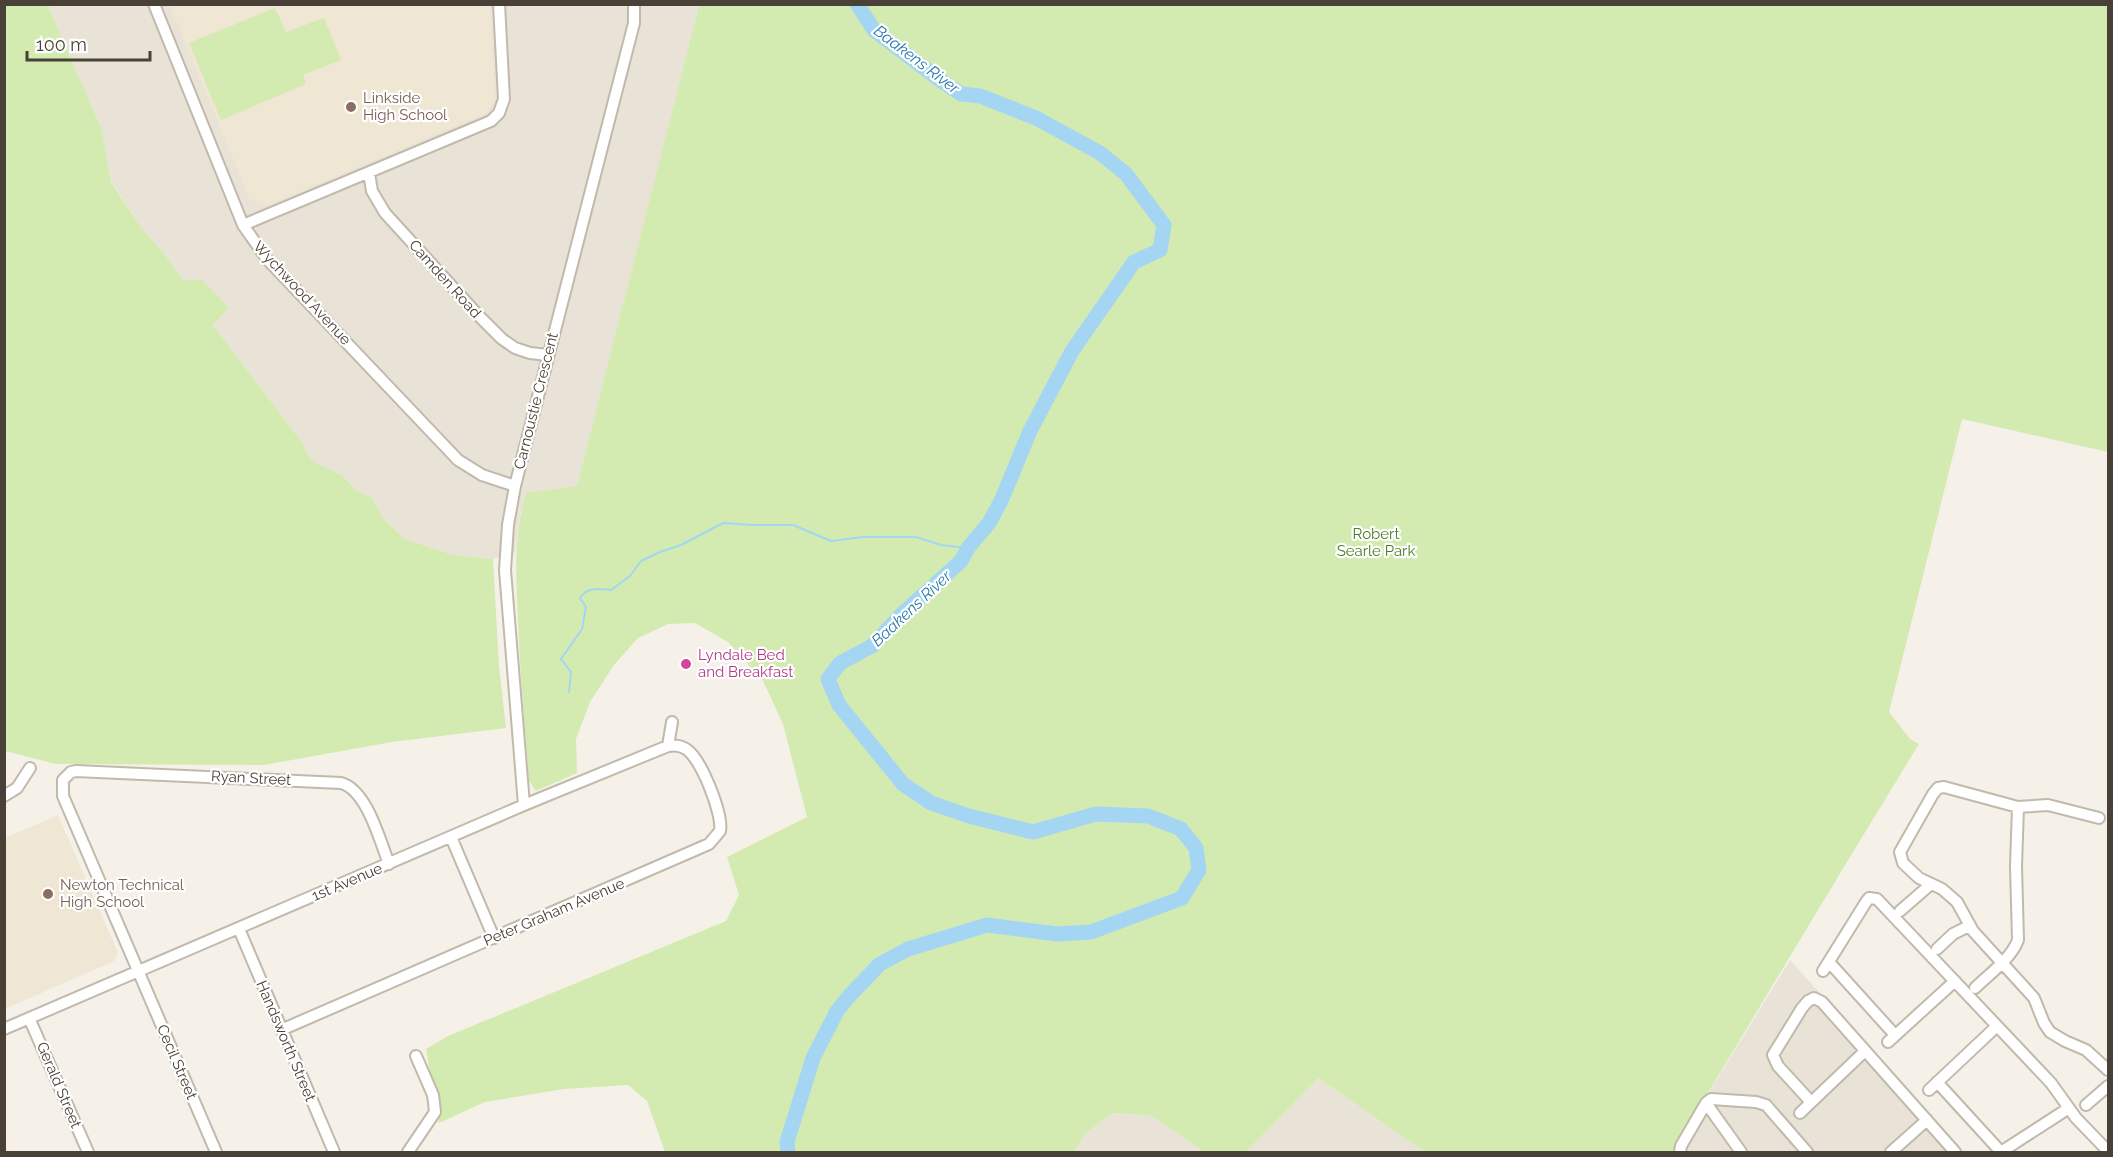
<svg xmlns="http://www.w3.org/2000/svg" width="2113" height="1157" font-family="Raleway,sans-serif">
	<style>
		.residential { fill: #e9e3d7 }
		.education { fill: #efe6d3 }
		.green { fill: #d3ebb1 }
		.lines { fill: none; stroke-linecap: round; stroke-linejoin: round }
		.stream { stroke: #a4d6f3; stroke-width: 2 }
		.river { stroke: #a4d6f3; stroke-width: 15 }
		.minor-casing { stroke: #c1b9ab; stroke-width: 14 }
		.minor { stroke: #fff; stroke-width: 10 }
		.education-dot { fill: #8d6e63; stroke: #fff; stroke-width: 2 }
		.hotel-dot { fill: #d1479c; stroke: #fff; stroke-width: 2 }
		.labels { text-anchor: middle; stroke-width: 4.5; stroke-linejoin: round; paint-order: stroke }
		.education-label { font-size: 15px; fill: #785e54; stroke: #fff; text-anchor: start }
		.street-label { font-size: 15px; fill: #494137; stroke: #fff }
		.park-label { font-size: 15px; fill: #4b7e27; stroke: #fff }
		.hotel-label { font-size: 15px; fill: #b23c85; stroke: #fff; text-anchor: start }
		.water-label { font-size: 16px; font-style: italic; fill: #2878a9; stroke: #fff }
	</style>
	<rect width="100%" height="100%" fill="#f5f1e9"/>
	<path class="residential" d="M48 5H699L577 487 526 493 520 516 515 553 493 559 453 555 405 539 382 517 372 497 357 491 342 475 314 462 307 454 304 445 213 325 229 308 183 280 163 252 143 230 111 181 102 130Z
		M1790 960 1964 1152H1674L1673 1151Z
		M1318 1078 1425 1152H1246Z
		M1112 1113 1152 1116 1204 1152H1074L1084 1135Z"/>
	<path class="education" d="M170 5H490L495 100 486 113 266 206 250 200Z
		M58 815 118 953 114 961 5 1009V838Z"/>
	<path class="green" d="M5 4 48 5 102 130 111 182 143 230 163 252 183 280H202L229 308 213 325 304 445 307 454 314 462 342 475 357 491 372 497 382 517 405 539 453 555 493 559 499 666 506 728 392 742 264 765 56 764 5 751Z
		M699 5H2108V452L1962 419 1889 712 1910 739 1919 744C1836 879 1755 1015 1673 1151L1674 1152H1425L1318 1078 1246 1152H1204L1152 1116 1112 1113 1084 1135 1074 1152H665L647 1101 628 1085 564 1089 485 1102 439 1123 426 1049 448 1036 726 921 739 895 727 857 807 817 783 724 763 681 728 642 695 623 668 624 638 638 614 665 590 702 576 739 577 773 536 791 529 781C525 728 520 674 518 620 516 574 513 538 526 493L577 486Z
		M275 8 286 32 324 18 341 60 303 75 306 84 221 120 189 43Z"/>
	<g class="lines">
		<path class="stream" d="M569 692 571 672 561 659 582 629 586 607 580 598C587 586 600 589 611 590L630 576 641 561 660 552 681 545 723 523 752 525H793L831 541 863 537H916L941 545 968 548"/>
		<path class="river" d="M788 1152 787 1142 813 1058 837 1011 850 995 880 964 908 949 987 925 1057 934 1091 932 1182 898 1199 870 1196 848 1181 829 1148 816 1096 814 1033 832 969 816 931 803 903 784 839 705 828 679 840 663 872 646 902 614 961 561 968 548 989 523 1001 501 1030 431 1072 351 1134 262 1160 250 1164 225 1126 174 1100 153 1036 118 980 96 961 94 940 80 874 30 857 4"/>
		<g class="minor-casing">
			<path id="minor" d="M154 4 243 225 267 259 458 460 482 475 515 486
				M369 173 372 191 385 213 478 315 502 339 515 348 530 353 548 355
				M243 225 491 121 499 113 504 99 499 4
				M668 746 672 722
				M4 796 17 788 30 768
				M524 805 505 570 508 525 515 486 634 23V4
				M2099 818 2048 805 2018 807 1944 787 1938 788 1933 794 1900 852 1903 863 1919 878 1942 889 1957 902 1973 931 2034 998 2044 1023 2050 1032 2065 1041 2086 1050 2108 1070
				M451 837 494 938
				M1900 911 1931 884
				M239 929 334 1152
				M1937 949 1953 934 1969 926
				M1829 962 1895 1035
				M1823 971 1866 902 1869 898 1877 899 2051 1083 2076 1118 2104 1147
				M1975 988C1988 975 2011 959 2018 940L2016 866 2018 807
				M29 1018 88 1152
				M4 1029 524 805 668 746C674 745 680 745 686 749 701 758 723 814 720 831L709 844 281 1030
				M1888 1042 1955 981
				M1937 1082 2001 1152
				M1929 1090 1997 1026
				M1811 1102 1778 1066 1773 1055 1802 1008 1808 1001 1814 998 1822 1002 1955 1152
				M1706 1103 1741 1152
				M2086 1105 2108 1086
				M1800 1113 1865 1051
				M216 1152 63 796V780L71 772 76 771 341 783C367 790 380 841 389 864
				M408 1152 435 1112 433 1095 416 1056
				M1680 1152 1681 1146 1706 1103 1711 1099 1756 1102 1766 1105 1807 1152
				M1891 1152 1927 1120
				M2001 1152 2069 1108"/>
		</g>
		<use href="#minor" class="minor"/>
	</g>
	<g class="education-dot">
		<circle cx="351" cy="107" r="6"/>
		<circle cx="48" cy="894" r="6"/>
	</g>
	<circle class="hotel-dot" cx="686" cy="664" r="6"/>
	<g class="labels">
		<g class="education-label">
			<text x="363" y="103">Linkside<tspan x="363" dy="17">High School</tspan></text>
			<text x="60" y="890">Newton Technical<tspan x="60" dy="17">High School</tspan></text>
		</g>
		<g class="street-label">
			<text transform="translate(445 279) rotate(48)" y="5">Camden Road</text>
			<text transform="translate(302 293) rotate(47)" y="5">Wychwood Avenue</text>
			<text transform="translate(536 401) rotate(-76)" y="5">Carnoustie Crescent</text>
			<text transform="translate(251 778) rotate(3)" y="5">Ryan Street</text>
			<text transform="translate(347 882) rotate(-23)" y="5">1st Avenue</text>
			<text transform="translate(554 912) rotate(-23)" y="5">Peter Graham Avenue</text>
			<text transform="translate(286 1041) rotate(67)" y="5">Handsworth Street</text>
			<text transform="translate(177 1062) rotate(67)" y="5">Cecil Street</text>
			<text transform="translate(59 1085) rotate(67)" y="5">Gerald Street</text>
		</g>
		<g class="park-label">
			<text x="1376" y="539">Robert<tspan x="1376" dy="17">Searle Park</tspan></text>
		</g>
		<g class="hotel-label">
			<text x="698" y="660">Lyndale Bed<tspan x="698" dy="17">and Breakfast</tspan></text>
		</g>
		<g class="water-label">
			<text transform="translate(917 59) rotate(37)" y="6">Baakens River</text>
			<text transform="translate(911 608) rotate(-43)" y="6">Baakens River</text>
		</g>
	</g>
	<rect width="2113" height="1157" fill="none" stroke="#494137" stroke-width="12"/>
	<path d="M27 51v9h123v-9" fill="none" stroke="#494137" stroke-width="3"/>
	<text x="36" y="51" font-size="18" fill="#494137" stroke="#ffffff" stroke-width="4.5" paint-order="stroke">100 m</text>
</svg>
